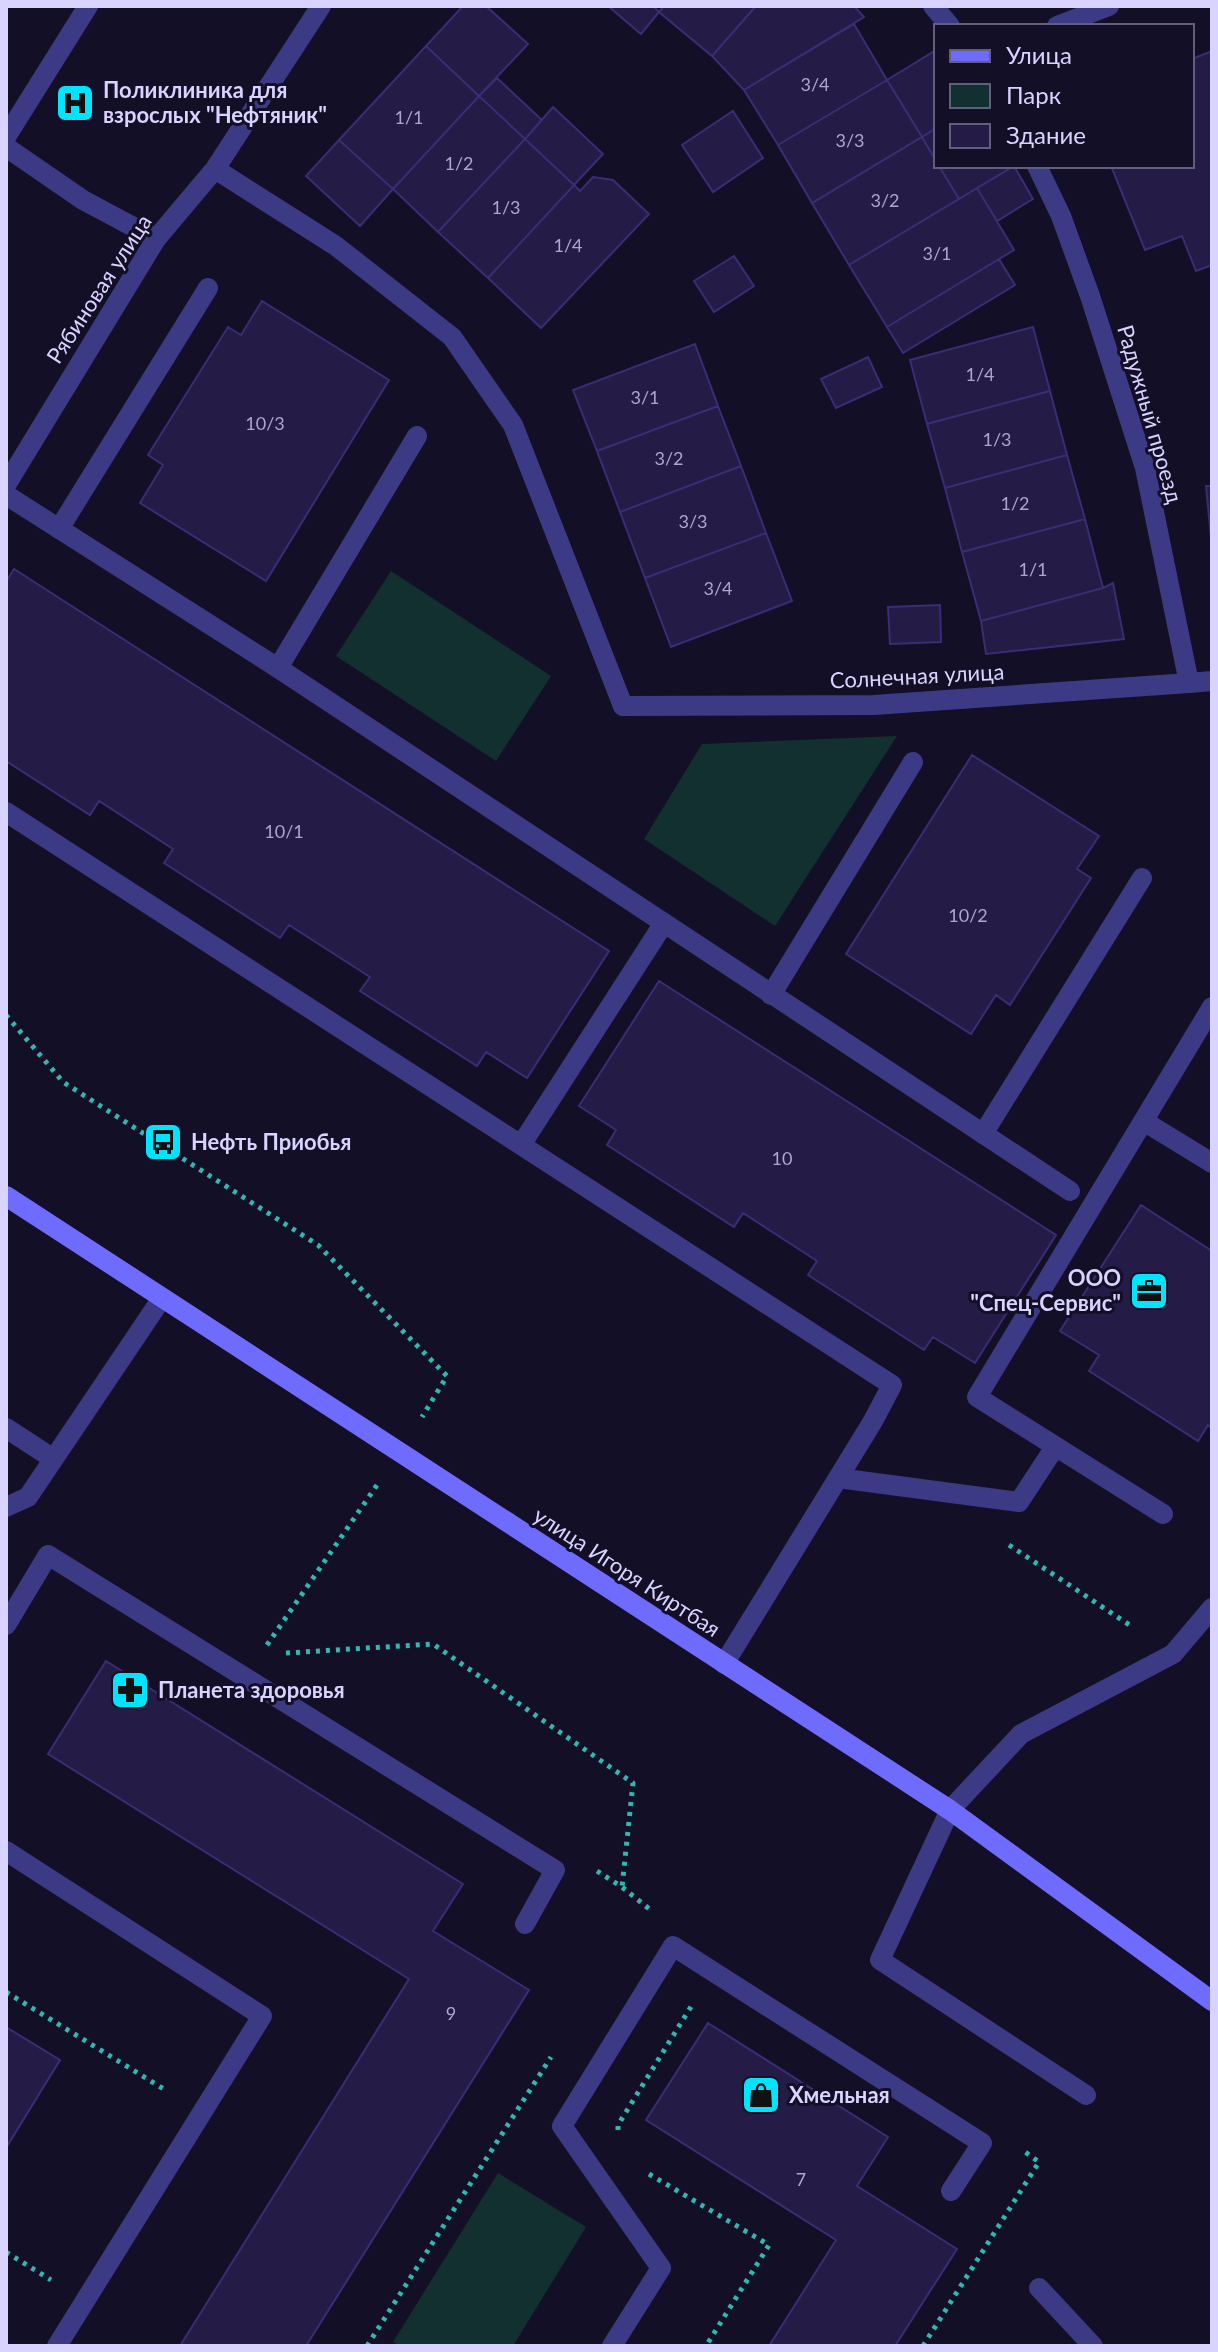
<svg xmlns="http://www.w3.org/2000/svg" width="1218" height="2352" font-family="Lato,sans-serif">
	<style>
		.green { fill: #12302f }
		.building { fill: #241b47; stroke: #3b2d73; stroke-width: 2 }
		.lines { fill: none; stroke-linecap: round; stroke-linejoin: round }
		.path { stroke: #2fb8b0; stroke-width: 5; stroke-dasharray: 4 6; stroke-linecap: butt }
		.service { stroke: #3d3a85; stroke-width: 20 }
		.minor { stroke: #3d3a85; stroke-width: 20 }
		.secondary { stroke: #6f6bff; stroke-width: 20 }
		.labels { text-anchor: middle; stroke-width: 6; stroke-linejoin: round; paint-order: stroke }
		.number-label { font-size: 18px; fill: #aca6d1 }
		.poi-label { font-size: 22px; font-weight: bold; fill: #d9d4ff; stroke: #130f26; text-anchor: start }
		.street-label { font-size: 22px; fill: #d9d4ff; stroke: #130f26 }
	</style>
	<rect width="100%" height="100%" fill="#130f26"/>
	<path class="green" d="M391 571 551 676 496 761 336 656Z
		M897 736 775 926 644 839 702 744Z
		M498 2173 586 2227 513 2346H400L393 2342Z"/>
	<path class="building" d="M463 6H486L528 44 479 96 426 46Z
		M608 6H653L659 12 641 34Z
		M664 6H756L712 56 659 12Z
		M756 6H854L864 17 744 90 712 56Z
		M854 24 887 80 778 145 744 90Z
		M426 46 479 96 393 189 339 140Z
		M936 50V128L922 137 887 80Z
		M1212 51V265L1196 271 1182 236 1145 250 1111 166H1192V59Z
		M497 78 542 120 525 139 479 96Z
		M887 80 922 137 812 203 778 145Z
		M479 96 525 139 438 232 393 189Z
		M553 107 603 154 574 185 525 139Z
		M733 111 763 158 713 192 682 145Z
		M936 128V161L922 137Z
		M922 137 936 161V166H939L959 199 849 265 812 203Z
		M525 139 574 185 488 278 438 232Z
		M339 140 393 189 360 226 306 176Z
		M939 166H1014L959 199Z
		M1014 166 1033 199 997 221 977 188Z
		M593 177 613 180 649 214 541 328 488 278 574 185 580 191Z
		M977 188 1014 250 887 327 849 265Z
		M734 256 754 286 714 312 694 281Z
		M999 259 1015 285 903 353 887 327Z
		M262 301 389 380 266 581 140 503 163 465 148 455 228 327 241 335Z
		M1033 327 1050 391 927 424 910 360Z
		M695 344 718 406 597 451 573 390Z
		M868 357 882 387 836 408 821 379Z
		M1050 391 1067 455 945 488 927 424Z
		M718 406 741 466 620 512 597 451Z
		M1067 455 1085 519 962 552 945 488Z
		M741 466 766 533 645 578 620 512Z
		M1206 486H1212V548Z
		M1085 519 1103 588 981 621 962 552Z
		M766 533 792 601 671 647 645 578Z
		M14 569 609 951 527 1078 486 1052 477 1066 360 991 370 977 289 925 280 938 164 863 173 849 99 801 90 815 6 761V582Z
		M1113 583 1124 639 986 654 981 621 1103 588Z
		M940 605 941 642 890 644 888 607Z
		M972 755 1099 836 1077 869 1091 878 1010 1005 996 995 971 1034 846 954Z
		M659 981 1056 1235 975 1363 933 1337 924 1350 808 1275 817 1261 743 1213 734 1227 607 1145 616 1130 579 1106Z
		M1141 1205 1212 1251V1428L1208 1425 1198 1441 1089 1371 1099 1355 1060 1331Z
		M106 1661 463 1884 433 1931 529 1990 306 2346H180L409 1979 48 1754Z
		M708 2023 888 2137 857 2186 957 2249 895 2346H769L836 2240 646 2120Z
		M6 2027 60 2060 6 2148Z"/>
	<g class="lines">
		<path class="path" d="M6 1015 63 1082 318 1245 447 1376 422 1417
			M1009 1545 1134 1628
			M267 1645 377 1485
			M286 1653 433 1644 633 1783 622 1887
			M597 1871 622 1887 653 1912
			M6 1992 167 2091
			M618 2130V2125L692 2005
			M649 2174 769 2245 706 2346
			M6 2252 51 2280
			M367 2346 551 2057
			M923 2346 1039 2162 1021 2149"/>
		<path class="service" d="M6 137 88 6
			M6 147 83 200 156 239
			M59 529 208 288
			M278 668 417 436
			M623 706 874 705 1189 683
			M6 812 892 1385 873 1421 724 1664
			M771 995 913 762
			M1145 1122 1212 1163
			M983 1134 1142 878
			M521 1145 664 923
			M6 1428 52 1458
			M838 1478 1019 1502 1055 1447
			M6 1507 28 1497 162 1298
			M1163 1514 977 1397 1212 1007
			M6 1625 48 1555 555 1870 525 1924
			M6 1851 262 2016 57 2346
			M1086 2095 880 1960 950 1810 1021 1734 1173 1654 1212 1608
			M1039 2288 1093 2346
			M612 2346 661 2268 562 2126 673 1946 982 2143 951 2191"/>
		<path class="minor" d="M933 6 950 26
			M1057 26 1109 6
			M1037 166 1061 216 1090 296 1145 468 1189 683 1212 681
			M215 169 336 246 452 337 513 425 623 706
			M6 485 156 239 215 169 321 6
			M6 495 278 668 1070 1191"/>
		<path class="secondary" d="M6 1196 950 1810 1212 2001"/>
	</g>
	<defs>
		<g id="hospital-square" transform="scale(2)"><rect x="-9" y="-9" width="18" height="18" rx="4" fill="#00e5ff" stroke="#130f26"/><path d="M-5-5h3v3.5h4V-5h3V5h-3V1.5h-4V5h-3Z" fill="#111"/></g>
		<g id="bus-square" transform="scale(2)"><rect x="-9" y="-9" width="18" height="18" rx="4" fill="#00e5ff" stroke="#130f26"/><path d="M-5-6H5V4H4V6H2V4H-2V6H-4V4H-5ZM-3.5-4V0h7V-4ZM-3.5 1.2v1.5H-2V1.2ZM2 1.2v1.5H3.5V1.2Z" fill="#111"/></g>
		<g id="office-square" transform="scale(2)"><rect x="-9" y="-9" width="18" height="18" rx="4" fill="#00e5ff" stroke="#130f26"/><path d="M-6-3h4V-5.5h4V-3h4V5H-6ZM-1-4.5V-3h2v-1.5ZM-6 0V1H6V0Z" fill="#111"/></g>
		<g id="pharmacy-square" transform="scale(2)"><rect x="-9" y="-9" width="18" height="18" rx="4" fill="#00e5ff" stroke="#130f26"/><path d="M-2-6h4v4h4v4h-4v4h-4v-4h-4v-4h4Z" fill="#111"/></g>
		<g id="shop-square" transform="scale(2)"><rect x="-9" y="-9" width="18" height="18" rx="4" fill="#00e5ff" stroke="#130f26"/><path d="M-5-2.5h2.3a2.7 3.5 0 0 1 5.4 0H5L5.5 6h-11ZM-1.5-2.5h3a1.5 2.3 0 0 0-3 0Z" fill="#111"/></g>
	</defs>
	<g fill-rule="evenodd">
		<use href="#hospital-square" x="75" y="103"/>
		<use href="#bus-square" x="163" y="1142"/>
		<use href="#office-square" x="1149" y="1291"/>
		<use href="#pharmacy-square" x="130" y="1690"/>
		<use href="#shop-square" x="761" y="2095"/>
	</g>
	<g class="labels">
		<g class="number-label">
			<text x="815" y="91">3/4</text>
			<text x="409" y="124">1/1</text>
			<text x="850" y="147">3/3</text>
			<text x="459" y="170">1/2</text>
			<text x="885" y="207">3/2</text>
			<text x="506" y="214">1/3</text>
			<text x="568" y="252">1/4</text>
			<text x="937" y="260">3/1</text>
			<text x="980" y="381">1/4</text>
			<text x="645" y="404">3/1</text>
			<text x="265" y="430">10/3</text>
			<text x="997" y="446">1/3</text>
			<text x="669" y="465">3/2</text>
			<text x="1015" y="510">1/2</text>
			<text x="693" y="528">3/3</text>
			<text x="1033" y="576">1/1</text>
			<text x="718" y="595">3/4</text>
			<text x="284" y="838">10/1</text>
			<text x="968" y="922">10/2</text>
			<text x="782" y="1165">10</text>
			<text x="451" y="2020">9</text>
			<text x="801" y="2186">7</text>
		</g>
		<g class="poi-label">
			<text x="103" y="98">Поликлиника для<tspan x="103" dy="25">взрослых "Нефтяник"</tspan></text>
			<text x="191" y="1150">Нефть Приобья</text>
			<text x="1121" y="1286" text-anchor="end">ООО<tspan x="1121" dy="25">"Спец-Сервис"</tspan></text>
			<text x="158" y="1698">Планета здоровья</text>
			<text x="789" y="2103">Хмельная</text>
		</g>
		<g class="street-label">
			<text transform="translate(99 289) rotate(-57)" y="8">Рябиновая улица</text>
			<text transform="translate(1150 414) rotate(74)" y="8">Радужный проезд</text>
			<text transform="translate(917 676) rotate(-3)" y="8">Солнечная улица</text>
			<text transform="translate(627 1572) rotate(33)" y="8">улица Игоря Киртбая</text>
		</g>
	</g>
	<rect width="1218" height="2352" fill="none" stroke="#d9d4ff" stroke-width="16"/>
	<rect x="934" y="24" width="260" height="144" fill="#130f26" stroke="#625e7d" stroke-width="2"/>
	<rect x="950" y="50" width="40" height="12" fill="#6f6bff" stroke="#625e7d" stroke-width="2"/>
	<text x="1006" y="64" font-size="24" fill="#d9d4ff">Улица</text>
	<rect x="950" y="84" width="40" height="24" fill="#12302f" stroke="#625e7d" stroke-width="2"/>
	<text x="1006" y="104" font-size="24" fill="#d9d4ff">Парк</text>
	<rect x="950" y="124" width="40" height="24" fill="#241b47" stroke="#625e7d" stroke-width="2"/>
	<text x="1006" y="144" font-size="24" fill="#d9d4ff">Здание</text>
</svg>
